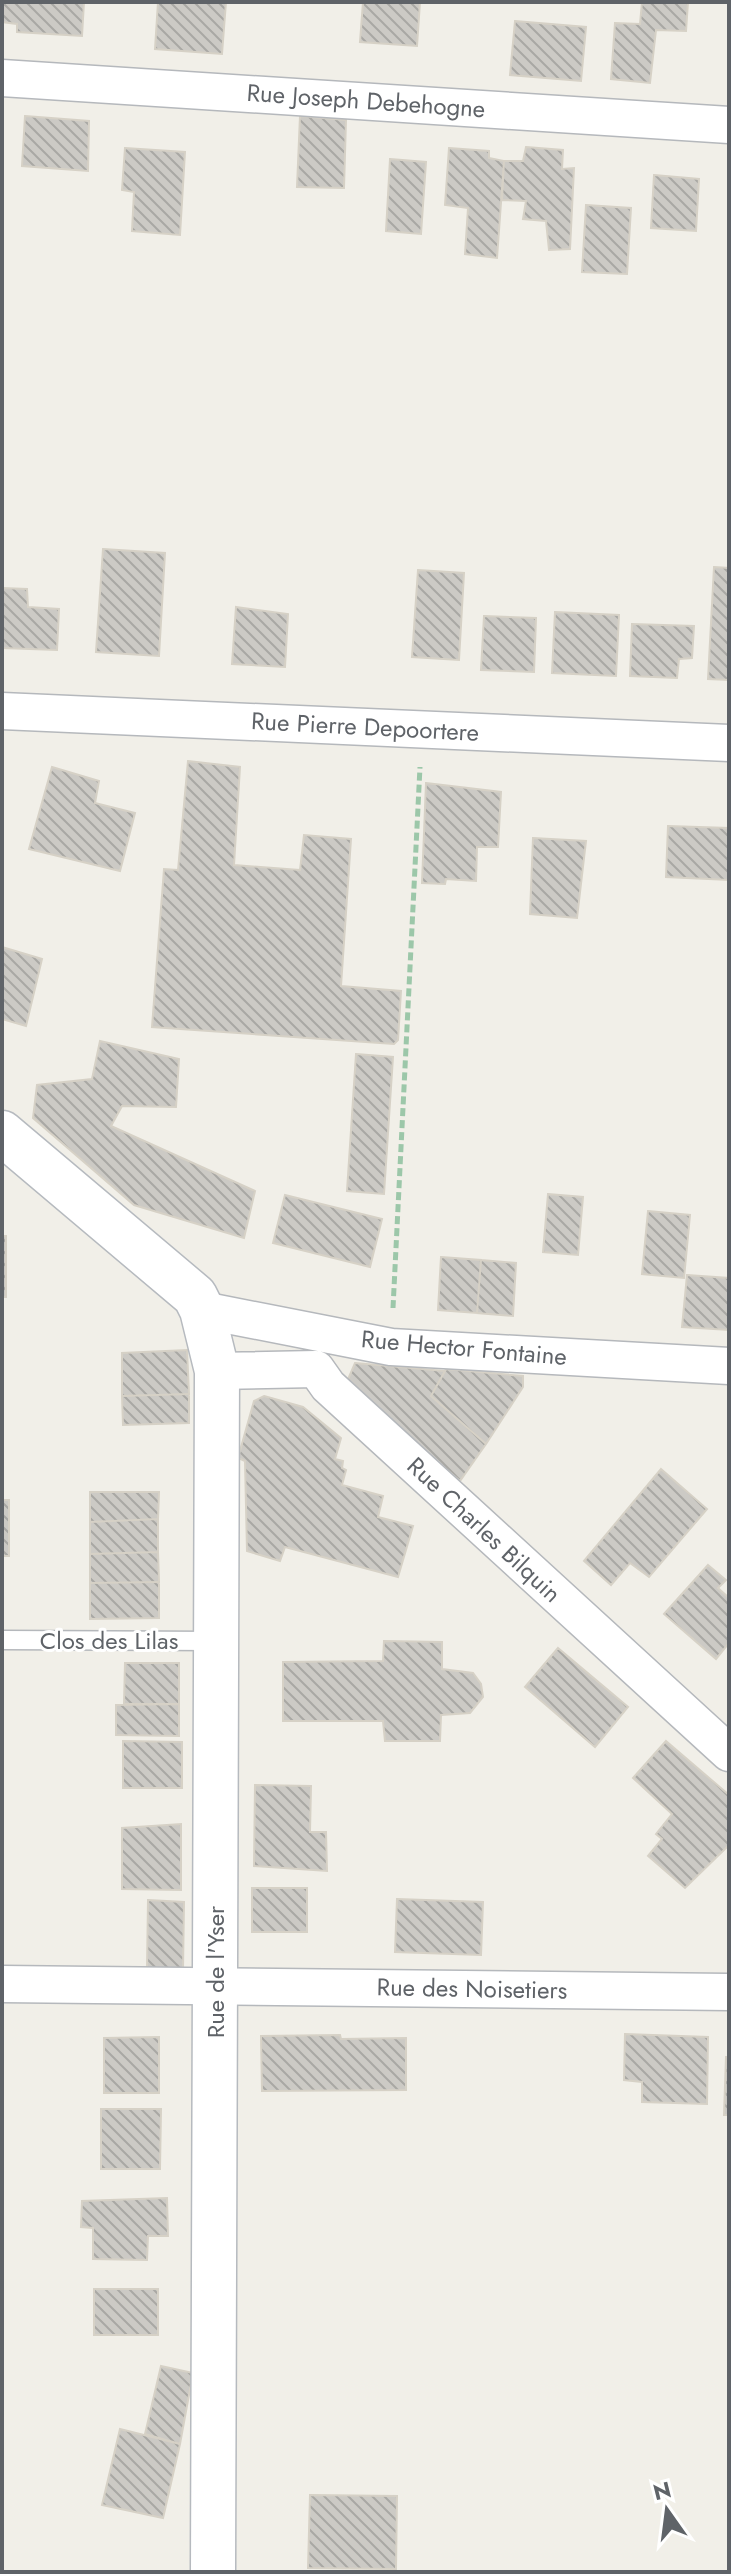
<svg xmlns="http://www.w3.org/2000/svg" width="731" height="2574" font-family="Jost,sans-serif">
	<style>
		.building { fill: url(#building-back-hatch); stroke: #d6d1c6; stroke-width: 2 }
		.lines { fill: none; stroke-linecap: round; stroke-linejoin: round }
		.lane-casing { stroke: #b5b8bc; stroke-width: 21 }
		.street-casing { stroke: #b5b8bc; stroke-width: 39 }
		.secondary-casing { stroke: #b6babf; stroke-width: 47 }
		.path { stroke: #9cc7a9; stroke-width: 5; stroke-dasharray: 8 4; stroke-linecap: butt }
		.lane { stroke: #fff; stroke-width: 18 }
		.street { stroke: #fff; stroke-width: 36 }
		.secondary { stroke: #fff; stroke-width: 44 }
		.labels { text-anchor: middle; stroke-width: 6; stroke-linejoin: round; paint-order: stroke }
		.street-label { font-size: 24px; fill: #5f6368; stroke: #fff }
	</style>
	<defs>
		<pattern id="building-back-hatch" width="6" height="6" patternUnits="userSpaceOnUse" patternTransform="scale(2)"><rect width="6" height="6" fill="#cccac5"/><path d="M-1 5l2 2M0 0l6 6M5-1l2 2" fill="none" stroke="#a9a8a4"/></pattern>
	</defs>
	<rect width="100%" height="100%" fill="#f1efe8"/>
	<path class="building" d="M2 2H84L82 36 17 32V24L2 22Z
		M158 2H226L222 54 155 49Z
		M363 2H420L417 46 360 42Z
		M642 2H688L686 31 656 30 650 83 611 79 615 23 640 24Z
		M515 21 586 27 581 81 510 75Z
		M25 116 89 121 88 171 22 166Z
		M300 116 346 120 344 188 297 187Z
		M526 147 563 150 562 169 574 168 570 249 549 250 546 221 523 219 526 201 502 200 504 161H523Z
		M125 148 185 152 180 235 132 231 134 192 122 190Z
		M449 148 489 151V158L504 161 497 258 465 254 468 208 445 205Z
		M390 159 426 162 421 234 386 231Z
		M654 175 699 179 696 231 651 228Z
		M586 205 631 208 627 274 582 272Z
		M103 549 165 553 159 656 96 652Z
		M714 567 729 568V680L708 679Z
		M418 570 464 573 459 660 412 657Z
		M2 588 27 589 28 607 59 609 57 650 2 648Z
		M236 607 288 614 285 667 232 664Z
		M555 612 619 615 616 676 552 673Z
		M484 616 536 618 534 672 481 670Z
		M632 624 694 626 692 658 679 659 677 678 630 676Z
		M188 761 240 767 234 865 300 870 304 835 351 839 341 986 401 991 398 1040 394 1044 152 1027 164 869 178 870Z
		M52 767 99 781 95 803 135 813 120 871 29 849Z
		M426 783 501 792 498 847H477L476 881 446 879 445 884 422 883Z
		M668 826 729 828V880L666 877Z
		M533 838 586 841 577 918 530 914Z
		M2 947 42 959 26 1026 2 1019Z
		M100 1041 179 1059 176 1107 122 1106 111 1126 255 1191 244 1238 134 1205 33 1118 37 1085 92 1079Z
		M356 1054 393 1057 384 1194 347 1191Z
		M548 1194 583 1197 578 1255 543 1252Z
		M285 1195 382 1219 370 1267 273 1243Z
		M648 1211 690 1215 684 1278 642 1274Z
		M2 1236H6V1297H2Z
		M441 1257 481 1260 477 1313 438 1310Z
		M481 1260 516 1263 513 1316 477 1313Z
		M687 1275 729 1278V1330L682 1327Z
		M187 1350 189 1394 122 1396V1353Z
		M355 1363 445 1371 431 1396 486 1444 460 1481 346 1384Z
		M446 1369 523 1376V1387L486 1444 431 1396Z
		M189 1394V1423L123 1425 122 1396Z
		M264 1396 303 1407 341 1438 335 1459 343 1461 342 1468 346 1470 342 1485 383 1496 378 1517 413 1526 398 1577 285 1547 280 1561 247 1551 245 1461 238 1458 254 1401Z
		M661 1469 707 1509 649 1577 630 1563 611 1585 584 1561Z
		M90 1492H159L158 1519 90 1522Z
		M2 1500H9V1556H2Z
		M158 1519V1552L90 1554V1522Z
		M158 1552 159 1582 90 1583V1554Z
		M708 1565 726 1580 718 1588 729 1598V1643L716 1659 664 1614Z
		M159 1582V1618L90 1619V1583Z
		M384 1641 442 1642V1669L473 1673 481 1684 483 1697 470 1713 441 1715 440 1741H385L383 1721H283V1662L383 1661Z
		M558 1648 628 1707 595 1747 525 1687Z
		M125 1663H179V1704H124Z
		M179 1704V1736L116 1735V1705Z
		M123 1741 182 1742V1788H123Z
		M666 1741 729 1795V1845L685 1888 648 1856 662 1839 656 1834 672 1814 633 1778Z
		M255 1785 311 1786 310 1832H326L327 1871 254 1866Z
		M181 1824V1890L122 1889V1828Z
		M252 1888H307V1932H252Z
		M397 1899 483 1902 481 1955 395 1952Z
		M148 1900 184 1902 183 1970 147 1969Z
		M625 2034 708 2037 707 2104 642 2102V2082L624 2080Z
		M340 2035 341 2039 406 2038V2090L262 2091 261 2036Z
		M159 2037V2093H104V2038Z
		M726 2057H729V2115H724Z
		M101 2109H161L160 2169H101Z
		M167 2198 168 2236H148L147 2260 93 2259V2228L81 2227 82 2201Z
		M94 2289H158V2335H94Z
		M161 2366 193 2373 180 2444 145 2434Z
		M120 2429 180 2444 163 2518 102 2505Z
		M310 2495 397 2496 396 2569 308 2568Z"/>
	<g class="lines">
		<g class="lane-casing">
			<path id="lane" d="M2 1640 216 1641"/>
		</g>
		<g class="street-casing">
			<path id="street" d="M2 78 729 125
				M2 711 729 743
				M202 1310 391 1347 729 1366
				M316 1369 328 1386 729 1753
				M217 1371 316 1369
				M2 1984 729 1992"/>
		</g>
		<g class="secondary-casing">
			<path id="secondary" d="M2 1133 195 1296 202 1310 217 1371 213 2572"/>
		</g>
		<path class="path" d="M393 1308 420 767"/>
		<use href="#lane" class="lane"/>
		<use href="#street" class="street"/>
		<use href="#secondary" class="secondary"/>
	</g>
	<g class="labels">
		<g class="street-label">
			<text transform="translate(366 101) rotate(4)" y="8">Rue Joseph Debehogne</text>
			<text transform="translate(365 727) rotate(3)" y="8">Rue Pierre Depoortere</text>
			<text transform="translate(464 1348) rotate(5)" y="8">Rue Hector Fontaine</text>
			<text transform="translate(484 1530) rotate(43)" y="8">Rue Charles Bilquin</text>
			<text x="109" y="1649">Clos des Lilas</text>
			<text transform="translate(216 1972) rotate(-90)" y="8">Rue de l'Yser</text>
			<text transform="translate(472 1989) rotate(1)" y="8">Rue des Noisetiers</text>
		</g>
	</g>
	<rect width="731" height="2574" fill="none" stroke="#5f6368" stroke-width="8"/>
	<g transform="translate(667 2510) rotate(346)" stroke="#ffffff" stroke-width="6" paint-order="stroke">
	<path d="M0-6L14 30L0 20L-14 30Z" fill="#5f6368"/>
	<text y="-12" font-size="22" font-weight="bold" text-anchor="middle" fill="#5f6368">N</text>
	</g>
</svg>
